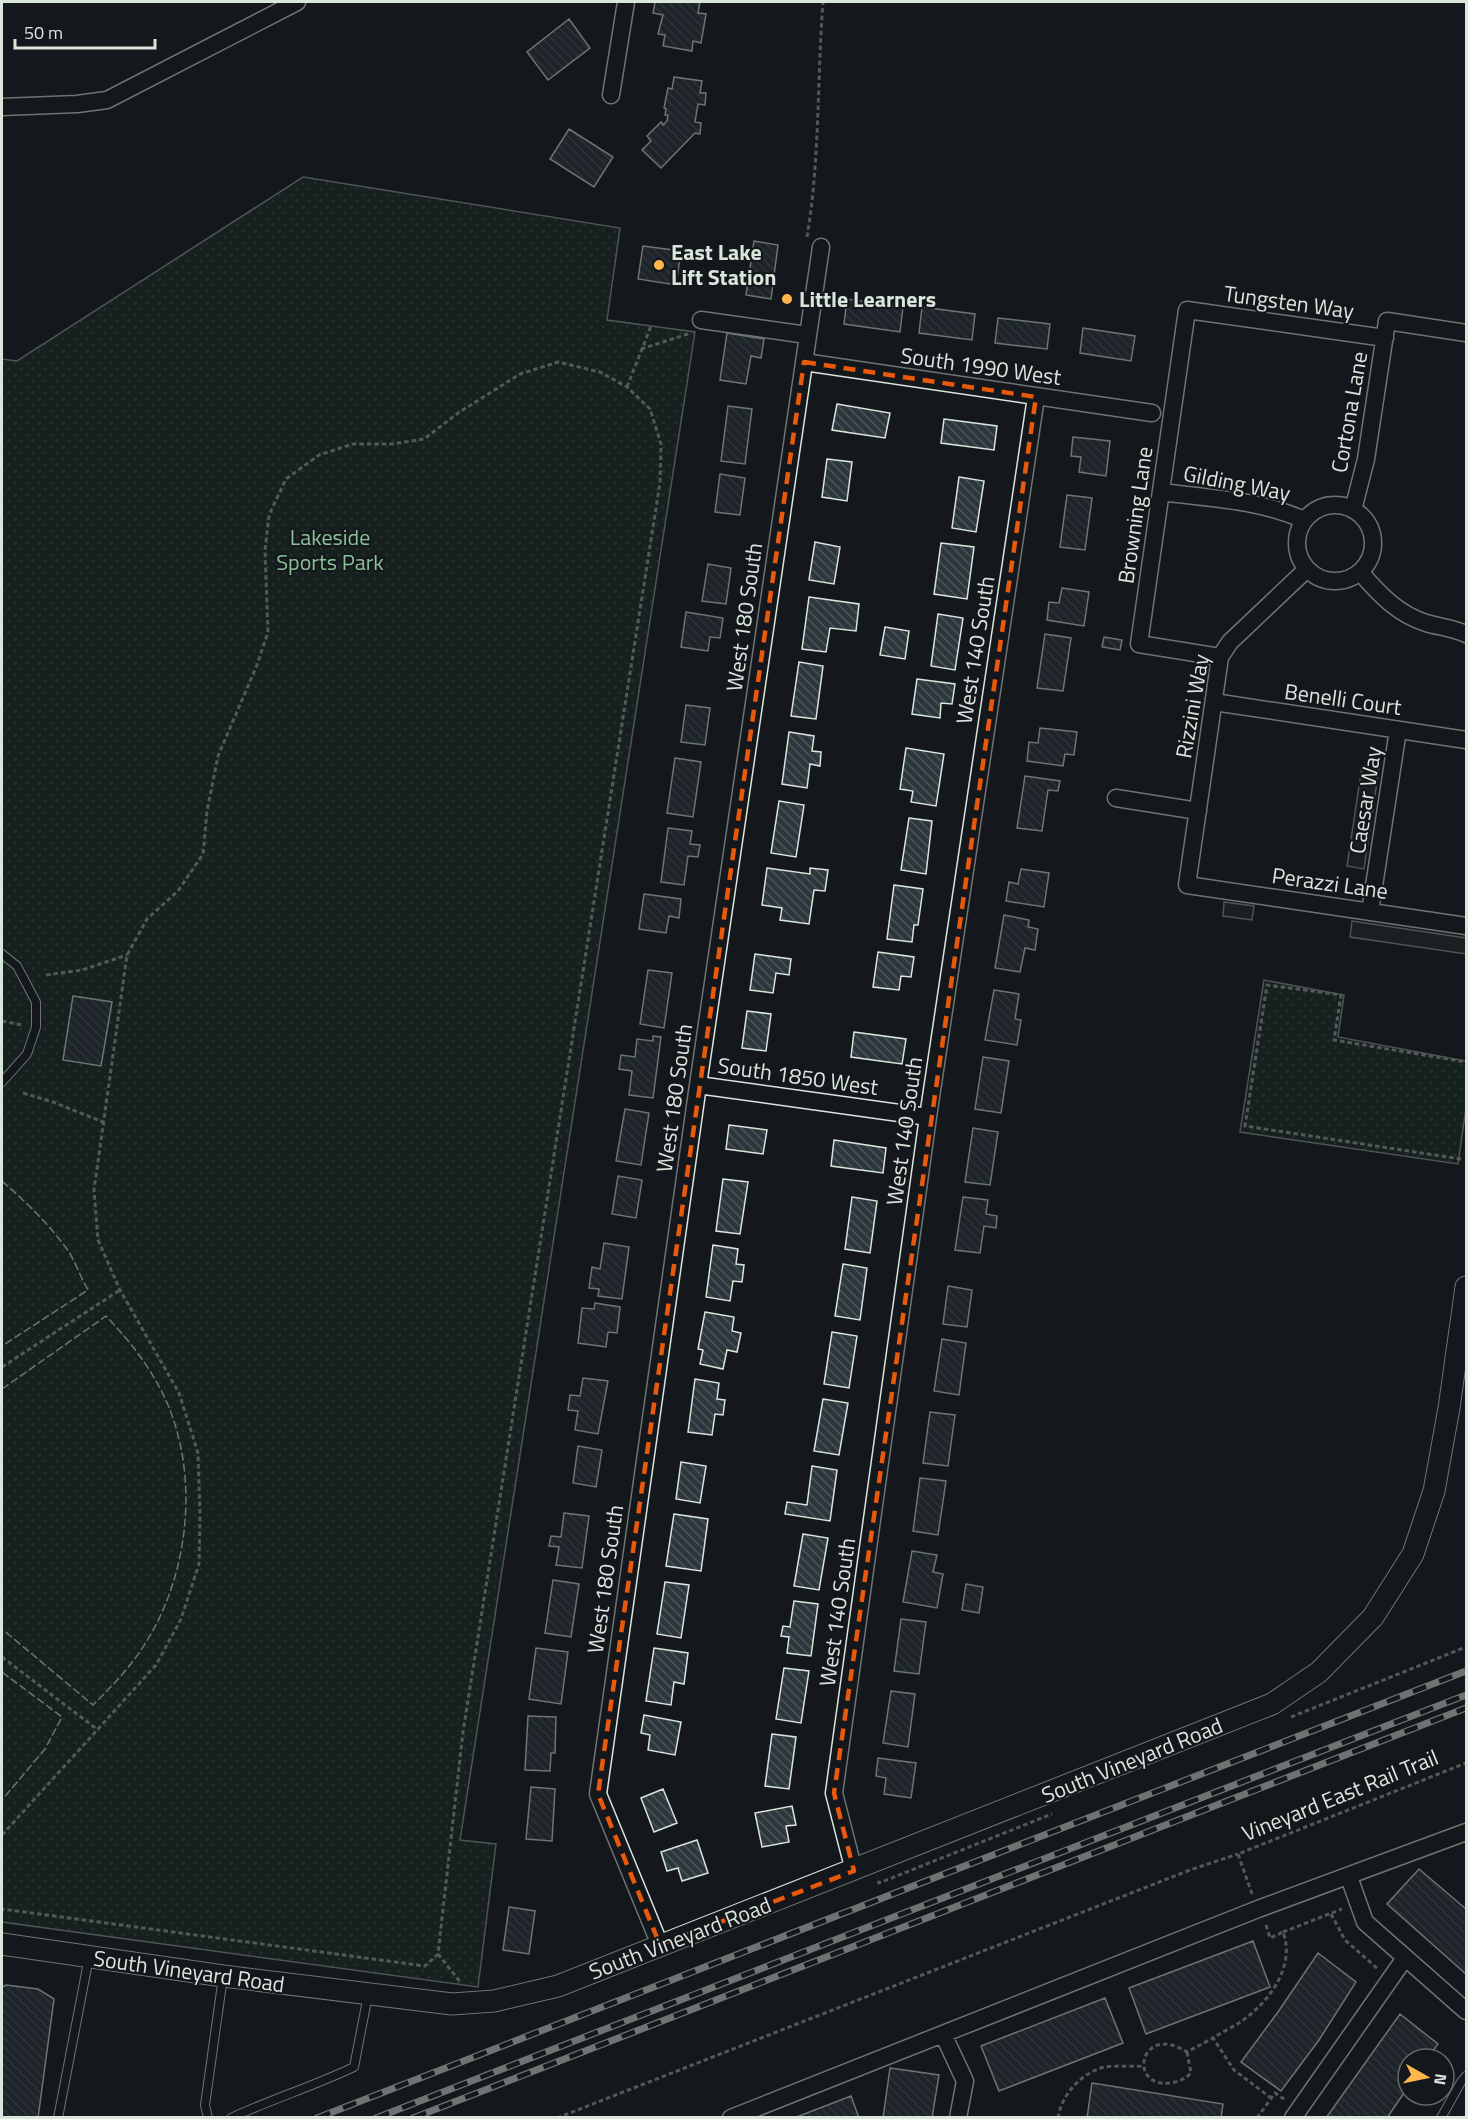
<svg xmlns="http://www.w3.org/2000/svg" width="1468" height="2119" font-family="'Titillium Web',sans-serif">
	<style>
		.park { fill: url(#park-dots); stroke: #939e99; stroke-width: 1.5 }
		.parking { fill: #24282b; stroke: #939e99; stroke-width: 1.5 }
		.building { fill: url(#building-back-hatch); stroke: #d8e6dc; stroke-width: 1.5 }
		.lines { fill: none; stroke-linecap: round; stroke-linejoin: round }
		.service-casing { stroke: #d8e6dc; stroke-width: 10 }
		.minor-casing { stroke: #d8e6dc; stroke-width: 19 }
		.tertiary-casing { stroke: #d8e6dc; stroke-width: 23 }
		.path { stroke: #9da8a2; stroke-width: 3; stroke-dasharray: 4.5 3; stroke-linecap: butt }
		.service { stroke: #14181c; stroke-width: 8 }
		.minor { stroke: #14181c; stroke-width: 16 }
		.tertiary { stroke: #14181c; stroke-width: 21 }
		.rail-casing { stroke: #d8e6dc; stroke-width: 7 }
		.rail { stroke: #14181c; stroke-width: 4.5; stroke-dasharray: 14; stroke-linecap: butt }
		.fence { stroke: #d8e6dc; stroke-width: 1.5; stroke-dasharray: 8 3; stroke-linecap: butt }
		.marked { fill: none; stroke: #e8590c; stroke-width: 4.5; stroke-dasharray: 12 8; stroke-linejoin: round }
		.poi-dot { fill: #ffb74d; stroke: #14181c; stroke-width: 2 }
		.labels { text-anchor: middle; stroke-width: 4.5; stroke-linejoin: round; paint-order: stroke }
		.poi-label { font-size: 22px; font-weight: bold; fill: #d8e6dc; stroke: #14181c; text-anchor: start }
		.street-label { font-size: 22px; fill: #d8e6dc; stroke: #14181c }
		.park-label { font-size: 22px; fill: #8ac095; stroke: #14181c }
	</style>
	<defs>
		<pattern id="park-dots" width="8" height="8" patternUnits="userSpaceOnUse" patternTransform="scale(1.5)"><rect width="8" height="8" fill="#1a2d24"/><path d="M2 2h.1M6 6h.1" fill="none" stroke="#3b4b43" stroke-width="1.8" stroke-linecap="round"/></pattern>
		<pattern id="building-back-hatch" width="6" height="6" patternUnits="userSpaceOnUse" patternTransform="scale(1.5)"><rect width="6" height="6" fill="#2c363c"/><path d="M-1 5l2 2M0 0l6 6M5-1l2 2" fill="none" stroke="#4a5358"/></pattern>
	</defs>
	<rect width="100%" height="100%" fill="#14181c"/>
	<path class="park" d="M303 177 620 228 607 320 695 332 460 1840 496 1844 478 1987 2 1922V359L17 361Z
		M1264 980 1344 995 1338 1037 1466 1061V1108L1458 1164 1240 1132Z"/>
	<path class="parking" d="M1362 766 1379 768 1364 869 1347 866Z
		M1224 902 1254 906 1252 920 1223 916Z
		M1352 921 1466 938V954L1350 937Z"/>
	<path class="building" d="M655 2H700L698 13 706 14 701 43 693 41 692 51 663 46 665 35 658 34 663 15 653 13Z
		M569 19 590 48 548 80 527 52Z
		M674 77 702 81 700 93H706L705 105 698 104 695 122 701 123 700 134 695 133 661 168 642 150 651 141 647 136 661 122 663 125 667 121 668 115H665L666 109 664 108 668 88 672 89Z
		M569 129 613 157 594 187 550 159Z
		M754 241 778 245 771 299 746 295Z
		M643 246 681 251 676 285 638 279Z
		M847 299 903 307 900 332 844 324Z
		M922 307 975 314 972 340 919 333Z
		M998 318 1050 324 1047 349 995 343Z
		M1083 328 1135 336 1131 361 1080 353Z
		M727 333 764 339 761 358 751 356 746 384 720 380Z
		M837 404 890 413 885 438 832 430Z
		M728 406 752 409 745 464 721 461Z
		M944 419 997 426 994 450 941 443Z
		M1073 437 1110 441 1106 476 1079 472 1081 457 1071 456Z
		M827 459 852 462 847 501 822 497Z
		M720 474 745 478 740 515 715 512Z
		M959 477 984 481 976 532 952 528Z
		M1067 495 1092 498 1085 550 1060 547Z
		M815 542 840 547 834 584 809 580Z
		M941 543 974 547 967 599 934 594Z
		M708 564 731 568 726 604 702 601Z
		M1062 588 1089 592 1084 626 1047 620 1049 602 1059 603Z
		M809 597 859 604 856 631 830 628 826 652 802 649Z
		M686 612 723 618 720 638 710 637 708 651 681 647Z
		M938 614 963 618 955 670 931 666Z
		M885 627 909 631 905 659 880 655Z
		M1045 634 1071 638 1063 691 1037 688Z
		M1104 637 1122 640 1120 650 1102 647Z
		M799 662 823 666 816 719 791 716Z
		M917 679 955 684 952 704 941 703 940 718 912 714Z
		M686 705 710 708 705 745 681 742Z
		M1040 728 1077 732 1074 755 1065 754 1063 766 1027 761 1029 742 1038 743Z
		M789 732 814 736 812 751 821 752 820 766 810 764 807 788 782 784Z
		M906 748 944 754 936 806 911 802 913 791 900 789Z
		M675 758 701 762 693 817 667 813Z
		M1025 776 1060 781 1058 791 1048 790 1042 831 1017 828Z
		M779 801 804 805 796 857 771 853Z
		M909 818 932 821 926 874 901 870Z
		M668 828 692 831 690 844 700 845 698 857 688 856 684 885 661 882Z
		M767 868 810 874V868L828 870 825 891 814 890 809 924 780 920 782 908 762 905Z
		M1021 869 1049 873 1044 907 1006 901 1009 882 1018 884Z
		M894 885 923 889 918 925H914L912 942 887 939Z
		M644 894 681 899 679 918 669 916 666 933 639 929Z
		M1004 915 1029 920 1028 927 1038 929 1035 950 1025 948 1020 972 995 968Z
		M878 952 914 957 911 977 901 976 899 990 873 987Z
		M755 954 791 959 789 975 776 973 773 993 750 990Z
		M648 970 672 973 664 1028 640 1024Z
		M994 990 1019 994 1015 1019 1021 1020 1017 1045 985 1040Z
		M73 996 112 1002 101 1066 63 1060Z
		M747 1011 771 1014 766 1051 742 1048Z
		M854 1032 906 1039 902 1064 851 1057Z
		M653 1036 661 1037 653 1098 629 1095 632 1071 619 1069 621 1055 635 1057 637 1039 653 1041Z
		M983 1057 1009 1061 1001 1113 975 1109Z
		M625 1109 649 1113 641 1165 616 1161Z
		M729 1125 767 1130 763 1154 726 1149Z
		M973 1128 998 1132 990 1185 965 1182Z
		M834 1140 886 1148 883 1173 831 1166Z
		M618 1176 642 1180 636 1218 612 1214Z
		M723 1179 748 1182 740 1234 716 1231Z
		M852 1197 877 1201 870 1253 845 1249Z
		M963 1197 988 1200 986 1214 997 1216 996 1228 984 1226 980 1253 955 1250Z
		M604 1243 629 1247 622 1299 598 1296 599 1289 589 1288 592 1267 600 1269Z
		M713 1245 738 1249 736 1264 744 1265 742 1282 733 1281 730 1301 706 1297Z
		M843 1264 867 1268 860 1320 835 1316Z
		M948 1286 972 1290 967 1327 943 1324Z
		M595 1303 620 1307 617 1333 608 1332 606 1347 578 1343 582 1308 594 1309Z
		M705 1312 734 1317 732 1331 741 1333 737 1352 727 1350 723 1369 700 1364 703 1350 698 1349Z
		M832 1332 857 1336 849 1388 824 1384Z
		M942 1339 966 1343 959 1395 934 1391Z
		M583 1378 608 1381 598 1434 575 1430 578 1411 568 1410 570 1395 580 1396Z
		M695 1379 719 1383 717 1399 725 1400 723 1415 715 1414 712 1435 688 1432Z
		M823 1399 848 1403 839 1455 814 1451Z
		M930 1412 955 1415 948 1466 923 1463Z
		M578 1446 602 1450 596 1487 573 1483Z
		M681 1462 706 1466 700 1503 676 1499Z
		M812 1466 837 1470 830 1521 785 1514 787 1502 807 1505Z
		M920 1478 946 1481 938 1535 913 1531Z
		M564 1513 589 1516 582 1568 556 1565 559 1547 549 1546 551 1536 561 1537Z
		M674 1514 708 1519 701 1571 666 1566Z
		M803 1534 828 1538 819 1590 794 1586Z
		M912 1551 937 1555 933 1572 943 1574 937 1608 903 1602Z
		M553 1580 579 1584 571 1637 545 1633Z
		M665 1582 689 1585 681 1638 657 1634Z
		M966 1584 983 1587 979 1613 962 1610Z
		M794 1601 818 1604 811 1656 787 1653 789 1637 781 1636 783 1626 790 1627Z
		M901 1619 926 1622 919 1674 894 1671Z
		M536 1648 568 1652 561 1704 529 1699Z
		M654 1648 688 1653 684 1684 674 1682 671 1705 646 1701Z
		M784 1668 809 1671 801 1723 776 1719Z
		M891 1691 915 1694 908 1747 883 1743Z
		M644 1715 681 1722 675 1755 648 1750 650 1735 641 1733Z
		M528 1716 556 1717 555 1753H551L550 1771 525 1770Z
		M772 1734 796 1737 789 1789 765 1786Z
		M878 1758 916 1763 911 1798 884 1794 886 1778 876 1776Z
		M531 1787 555 1789 552 1841 526 1839Z
		M663 1789 677 1823 654 1832 641 1798Z
		M792 1806 796 1825 786 1826 789 1842 762 1847 755 1813Z
		M697 1840 708 1873 682 1881 678 1868 667 1871 661 1852Z
		M1419 1869 1466 1909V1974L1387 1904Z
		M509 1907 535 1911 529 1954 503 1950Z
		M1253 1941 1270 1987 1146 2034 1129 1988Z
		M1318 1953 1356 1982 1319 2040 1281 2091 1241 2062 1278 2012Z
		M6 1985 38 1989 54 1999 38 2118H2V1987Z
		M1105 1998 1123 2043 999 2091 981 2046Z
		M1400 2014 1438 2044 1427 2059H1408V2087L1387 2118H1326Z
		M890 2068 939 2075 932 2118H883Z
		M1092 2083 1223 2104 1221 2118H1087Z
		M851 2096 859 2118H794Z"/>
	<g class="lines">
		<g class="service-casing">
			<path id="service" d="M2 954 17 966 36 1002V1027L27 1054 2 1082
				M58 2118 89 1957
				M208 2118 205 2105 223 1977
				M231 2118C272 2099 314 2086 354 2067L368 1995
				M1441 2118 1461 2082 1466 2076"/>
		</g>
		<g class="minor-casing">
			<path id="minor" d="M611 95 626 2
				M2 107 77 104 107 100 297 2
				M701 320 807 335
				M804 362 1152 413
				M1161 492C1208 498 1260 500 1304 520
				M1297 543a38 38 0 1 1 76 0a38 38 0 1 1-76 0Z
				M1353 510 1366 459 1387 321 1466 333
				M1307 569 1230 642 1220 657 1187 885 1466 926
				M1361 573C1380 595 1398 614 1426 623 1440 627 1453 628 1466 634
				M1220 657 1139 644 1187 310 1385 338
				M1214 702 1466 740
				M1116 798 1198 811
				M1370 912 1398 730
				M698 1085 928 1117
				M854 1871 834 1793 928 1117 1036 397
				M1349 1877 1365 1922 1466 2011
				M660 1945 598 1794 698 1085 821 247
				M943 2034 965 2081 958 2118
				M731 2118 1258 1909 1466 1832
				M1293 2118 1405 1958"/>
		</g>
		<g class="tertiary-casing">
			<path id="tertiary" d="M2 1944 223 1976 452 2004 494 2001 558 1986 1272 1704 1319 1672 1373 1617 1413 1554 1434 1491 1449 1408 1466 1287"/>
		</g>
		<path class="path" d="M807 237C820 160 817 80 823 2
			M641 349 691 333
			M627 387 651 326
			M46 975 82 970 127 955
			M2 1021 22 1025
			M23 1093 53 1102 103 1122
			M1461 1159 1245 1126 1267 985 1341 995 1334 1040 1466 1062
			M2 1367 120 1290
			M2 1657 98 1730
			M1291 1717 1466 1647
			M2 1835 156 1665 181 1619 199 1564 200 1515 198 1453 179 1393 120 1290 98 1240 94 1190 127 955 147 919 178 891 203 854 207 811 218 756 257 665 268 632 265 551 269 515 286 479 319 455 353 444H392L424 439 458 413 520 374 558 362 600 372 627 387 650 409 661 444 660 483 463 1732 438 1954 425 1966 2 1909
			M878 1881 879 1883 1052 1814
			M1252 1894 1238 1854 1466 1763
			M1331 1914 1345 1940 1378 1969
			M1266 1925 1270 1938 1283 1932C1296 1966 1269 2002 1242 2021 1233 2027 1222 2032 1213 2038L1234 2070 1271 2098
			M1283 1932 1342 1909
			M438 1954 461 1983
			M1187 2052 1191 2073C1185 2079 1178 2082 1170 2083 1127 2088 1140 2022 1187 2052L1213 2038
			M557 2118 1190 1870 1238 1854
			M1058 2118C1061 2095 1082 2072 1105 2067 1117 2065 1131 2067 1143 2066
			M1257 2118 1275 2093 1284 2099"/>
		<use href="#service" class="service"/>
		<use href="#minor" class="minor"/>
		<use href="#tertiary" class="tertiary"/>
		<g class="rail-casing">
			<path id="rail" d="M317 2118 1466 1671
				M376 2118 1466 1695
				M413 2118 1466 1708"/>
		</g>
		<use href="#rail" class="rail"/>
		<path class="fence" d="M2 1181C27 1203 50 1225 69 1252 76 1264 81 1278 88 1290L2 1346
			M2 1389 106 1316C131 1342 154 1372 168 1405 200 1482 188 1581 141 1650 127 1671 111 1687 93 1705L2 1629
			M2 1672 62 1717 45 1749 2 1800"/>
	</g>
	<path d="M0 0H1468V2119H0ZM804 362 1036 397 834 1793 854 1871 660 1945 598 1794Z" fill="#14181c" fill-opacity=".55" fill-rule="evenodd"/>
	<path class="marked" d="M804 362 1036 397 834 1793 854 1871 660 1945 598 1794Z"/>
	<g class="poi-dot">
		<circle cx="659" cy="265" r="6"/>
		<circle cx="787" cy="299" r="6"/>
	</g>
	<g class="labels">
		<g class="poi-label">
			<text x="671" y="260">East Lake<tspan x="671" dy="25">Lift Station</tspan></text>
			<text x="799" y="307">Little Learners</text>
		</g>
		<g class="street-label">
			<text transform="translate(1289 302) rotate(8)" y="8">Tungsten Way</text>
			<text transform="translate(981 366) rotate(8)" y="8">South 1990 West</text>
			<text transform="translate(1349 412) rotate(-80)" y="8">Cortona Lane</text>
			<text transform="translate(1237 483) rotate(11)" y="8">Gilding Way</text>
			<text transform="translate(1135 515) rotate(-82)" y="8">Browning Lane</text>
			<text transform="translate(744 617) rotate(-82)" y="8">West 180 South</text>
			<text transform="translate(975 650) rotate(-81)" y="8">West 140 South</text>
			<text transform="translate(1343 699) rotate(8)" y="8">Benelli Court</text>
			<text transform="translate(1192 706) rotate(-80)" y="8">Rizzini Way</text>
			<text transform="translate(1365 800) rotate(-81)" y="8">Caesar Way</text>
			<text transform="translate(1330 883) rotate(8)" y="8">Perazzi Lane</text>
			<text transform="translate(798 1076) rotate(8)" y="8">South 1850 West</text>
			<text transform="translate(674 1098) rotate(-82)" y="8">West 180 South</text>
			<text transform="translate(904 1131) rotate(-82)" y="8">West 140 South</text>
			<text transform="translate(605 1579) rotate(-82)" y="8">West 180 South</text>
			<text transform="translate(837 1612) rotate(-82)" y="8">West 140 South</text>
			<text transform="translate(1132 1760) rotate(-22)" y="8">South Vineyard Road</text>
			<text transform="translate(1340 1795) rotate(-22)" y="8">Vineyard East Rail Trail</text>
			<text transform="translate(680 1938) rotate(-21)" y="8">South Vineyard Road</text>
			<text transform="translate(189 1971) rotate(8)" y="8">South Vineyard Road</text>
		</g>
		<g class="park-label">
			<text x="330" y="545">Lakeside<tspan x="330" dy="25">Sports Park</tspan></text>
		</g>
	</g>
	<rect width="1468" height="2119" fill="none" stroke="#d8e6dc" stroke-width="6"/>
	<g transform="translate(1426 2077) rotate(99)"><circle r="28" fill="#14181c" stroke="#626a69" stroke-width="1.5"/>
	<path d="M0-4.5L10 22L0 15L-10 22Z" fill="#ffb74d"/>
	<text y="-9" font-size="16" font-weight="bold" text-anchor="middle" fill="#d8e6dc">N</text>
	</g>
	<path d="M15 39v9h140v-9" fill="none" stroke="#d8e6dc" stroke-width="3"/>
	<text x="24" y="39" font-size="18" fill="#d8e6dc" stroke="#14181c" stroke-width="4.5" paint-order="stroke">50 m</text>
</svg>
